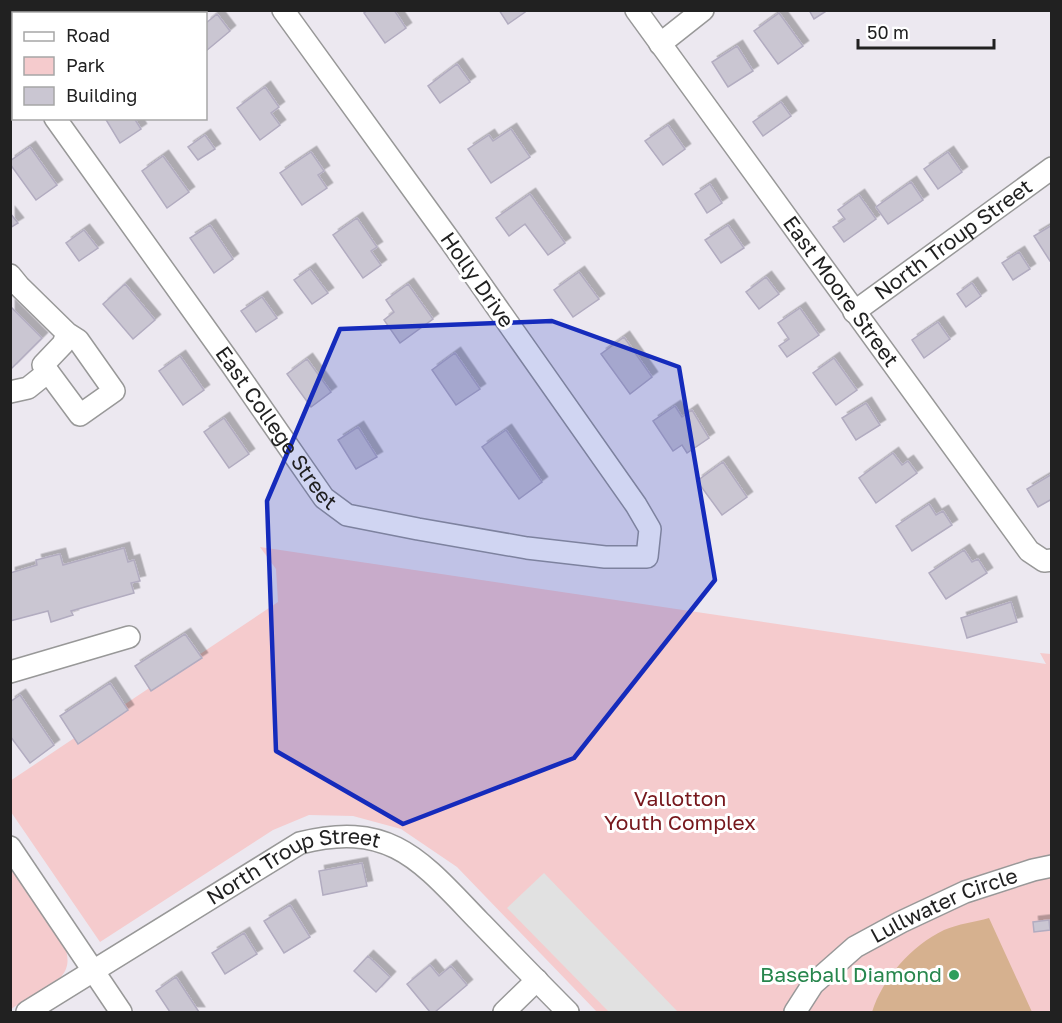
<svg xmlns="http://www.w3.org/2000/svg" width="1062" height="1023" font-family="'Golos Text',sans-serif">
	<style>
		.park { fill: #f5cbcd }
		.pitch { fill: #d6b18f }
		.parking { fill: #e1e1e1 }
		.building { fill: #cac6d2; stroke: #b2acc0; stroke-width: 1.5; filter: url(#shadow) }
		.lines { fill: none; stroke-linecap: round; stroke-linejoin: round }
		.minor-casing { stroke: #989898; stroke-width: 24 }
		.minor { stroke: #fff; stroke-width: 21 }
		.marked { fill: #152bbc; fill-opacity: 0.2; stroke: #152bbc; stroke-width: 4.5; stroke-linejoin: round }
		.leisure-dot { fill: #2e9e5b; stroke: #fff; stroke-width: 2 }
		.labels { text-anchor: middle; stroke-width: 6; stroke-linejoin: round; paint-order: stroke }
		.street-label { font-size: 21px; fill: #212121; stroke: #fff }
		.park-label { font-size: 21px; fill: #76171c; stroke: #fff }
		.leisure-label { font-size: 21px; fill: #27864d; stroke: #fff; text-anchor: end }
	</style>
	<defs>
		<filter id="shadow"><feDropShadow dx="5.5" dy="-5.5" stdDeviation="0" flood-color="#0004"/></filter>
	</defs>
	<rect width="100%" height="100%" fill="#ece8f0"/>
	<path class="park" d="M260 547 1046 664 1040 653 1051 654V1012H597L457 867 401 829 353 816 309 815 273 830 100 942 11 812 10 781 278 602 276 569Z
		M10 864 65 945C68 958 70 966 61 977L11 1009Z"/>
	<path class="pitch" d="M989 918 1032 1012H872C883 978 911 946 944 930 958 924 975 922 989 918Z"/>
	<path class="parking" d="M544 873 678 1012H609L507 908Z"/>
	<path class="building" d="M10 10H29L31 14H14V28L10 24Z
		M368 10H394L406 28 385 43 364 13Z
		M499 10H528L508 24Z
		M809 10H828L814 19Z
		M779 13 803 46 778 64 754 31Z
		M217 14 230 31 206 51V23Z
		M737 46 753 71 728 87 712 62Z
		M457 64 470 82 440 103 428 86Z
		M265 87 279 107 271 113 280 125 260 140 237 108Z
		M781 102 791 116 763 136 753 122Z
		M105 118H134L141 129 120 143Z
		M668 125 685 149 663 165 645 141Z
		M511 129 530 157 491 183 468 149 489 135 493 141Z
		M205 135 215 149 198 160 188 147Z
		M30 147 57 185 36 200 10 164V161Z
		M311 152 324 171 318 175 327 188 302 205 280 173Z
		M948 152 962 172 938 189 924 169Z
		M163 156 189 192 167 208 142 171Z
		M911 182 923 200 888 224 876 207Z
		M710 184 722 203 707 213 695 194Z
		M530 194 565 243 548 255 525 224 509 236 496 218Z
		M859 195 876 219 844 242 833 227 845 219 838 210Z
		M10 213 18 223 10 228Z
		M357 218 377 247 371 251 381 265 363 278 333 235Z
		M210 225 233 259 214 273 190 238Z
		M728 225 744 248 721 263 705 240Z
		M1052 225V260L1050 261 1034 236Z
		M84 230 98 248 79 261 66 243Z
		M1019 252 1030 269 1013 280 1002 263Z
		M310 269 328 293 312 304 294 280Z
		M579 272 599 299 573 317 554 290Z
		M766 277 779 294 759 309 746 292Z
		M972 283 981 296 966 307 957 294Z
		M125 284 155 320 133 339 103 304Z
		M408 284 433 319 400 343 384 320 394 312 386 300Z
		M262 297 277 318 256 332 241 311Z
		M10 306 42 338 11 369 10 368Z
		M800 308 819 335 787 357 779 346 789 339 778 323Z
		M938 322 950 339 924 358 912 340Z
		M624 337 652 377 630 394 601 354Z
		M455 353 480 389 456 405 432 370Z
		M180 356 204 390 183 405 159 371Z
		M834 358 857 390 836 405 813 373Z
		M307 359 331 392 311 407 287 374Z
		M866 403 880 425 856 440 842 418Z
		M675 406 682 417 692 410 709 438 687 453 682 445 673 451 653 421Z
		M224 418 249 454 229 468 204 432Z
		M358 427 377 457 356 469 338 440Z
		M506 430 542 482 519 499 482 447Z
		M893 453 902 465 908 461 917 473 876 503 859 478Z
		M723 462 747 497 722 515 697 481Z
		M1052 474V499L1038 507 1027 489Z
		M929 504 936 515 943 511 952 525 912 551 896 526Z
		M124 548 128 562 134 560 140 581 131 583 134 593 71 611 73 615 51 622 48 611 10 621V573L37 565 36 560 60 554 63 565Z
		M964 550 972 562 978 559 987 573 946 599 929 573Z
		M1011 602 1017 622 967 638 961 618Z
		M185 634 202 658 151 691 135 666Z
		M110 683 128 710 78 744 60 716Z
		M20 695 54 745 30 763 10 736V702Z
		M362 863 367 886 323 895 319 871Z
		M290 905 310 937 284 953 264 921Z
		M1049 920 1050 930 1034 932 1033 922Z
		M244 933 257 954 225 974 212 953Z
		M368 956 390 977 376 992 354 971Z
		M430 965 439 976 451 966 467 985 435 1012H430L407 984Z
		M176 977 199 1012H170L156 991Z"/>
	<g class="lines">
		<g class="minor-casing">
			<g id="minor">
				<path id="s1" d="M636 10 1029 551 1044 561 1052 560"/>
				<path d="M132 14 136 10"/>
				<path d="M660 44 703 10"/>
				<path d="M10 103 14 100"/>
				<path id="s2" d="M55 118 231 364 324 498 347 515 418 529 527 548 605 557H647L650 529 636 505 451 242 283 10"/>
				<path d="M10 275 19 286 67 333 78 340 114 391 80 415 43 365 63 344 67 333"/>
				<path id="s3" d="M854 312 1052 168"/>
				<path d="M10 392 28 388 48 372"/>
				<path d="M10 672 129 637"/>
				<path d="M10 847 121 1012"/>
				<path id="s4" d="M27 1012 300 843C391 820 421 861 479 921 509 952 538 982 568 1012"/>
				<path d="M504 1012 537 980"/>
				<path id="s5" d="M795 1012 813 984 855 947 901 922 965 892 1033 870 1052 866"/>
			</g>
		</g>
		<use href="#minor" class="minor"/>
	</g>
	<path class="marked" d="M552 321 679 367 715 580 574 758 403 824 276 751 267 501 340 329Z"/>
	<circle class="leisure-dot" cx="954" cy="975" r="6"/>
	<g class="labels">
		<g class="street-label">
			<text dy="7" stroke="none"><textPath href="#s3" startOffset="123">North Troup Street</textPath></text>
			<text transform="translate(477 280) rotate(55)" y="7">Holly Drive</text>
			<text dy="7" stroke="none"><textPath href="#s1" startOffset="348">East Moore Street</textPath></text>
			<text dy="7" stroke="none"><textPath href="#s2" startOffset="381">East College Street</textPath></text>
			<text dy="7" stroke="none"><textPath href="#s4" startOffset="308">North Troup Street</textPath></text>
			<text dy="7" stroke="none"><textPath href="#s5" startOffset="188">Lullwater Circle</textPath></text>
		</g>
		<g class="park-label">
			<text x="680" y="806">Vallotton<tspan x="680" dy="24">Youth Complex</tspan></text>
		</g>
		<g class="leisure-label">
			<text x="942" y="982">Baseball Diamond</text>
		</g>
	</g>
	<rect width="1062" height="1023" fill="none" stroke="#212121" stroke-width="24"/>
	<rect x="12" y="12" width="195" height="108" fill="#ffffff" stroke="#a6a6a6" stroke-width="1.5"/>
	<rect x="24" y="32" width="30" height="9" fill="#ffffff" stroke="#a6a6a6" stroke-width="1.5"/>
	<text x="66" y="42" font-size="18" fill="#212121">Road</text>
	<rect x="24" y="57" width="30" height="18" fill="#f5cbcd" stroke="#a6a6a6" stroke-width="1.5"/>
	<text x="66" y="72" font-size="18" fill="#212121">Park</text>
	<rect x="24" y="87" width="30" height="18" fill="#cac6d2" stroke="#a6a6a6" stroke-width="1.5"/>
	<text x="66" y="102" font-size="18" fill="#212121">Building</text>
	<path d="M858 39v9h136v-9" fill="none" stroke="#212121" stroke-width="3"/>
	<text x="867" y="39" font-size="18" fill="#212121" stroke="#ffffff" stroke-width="4.5" paint-order="stroke">50 m</text>
</svg>
